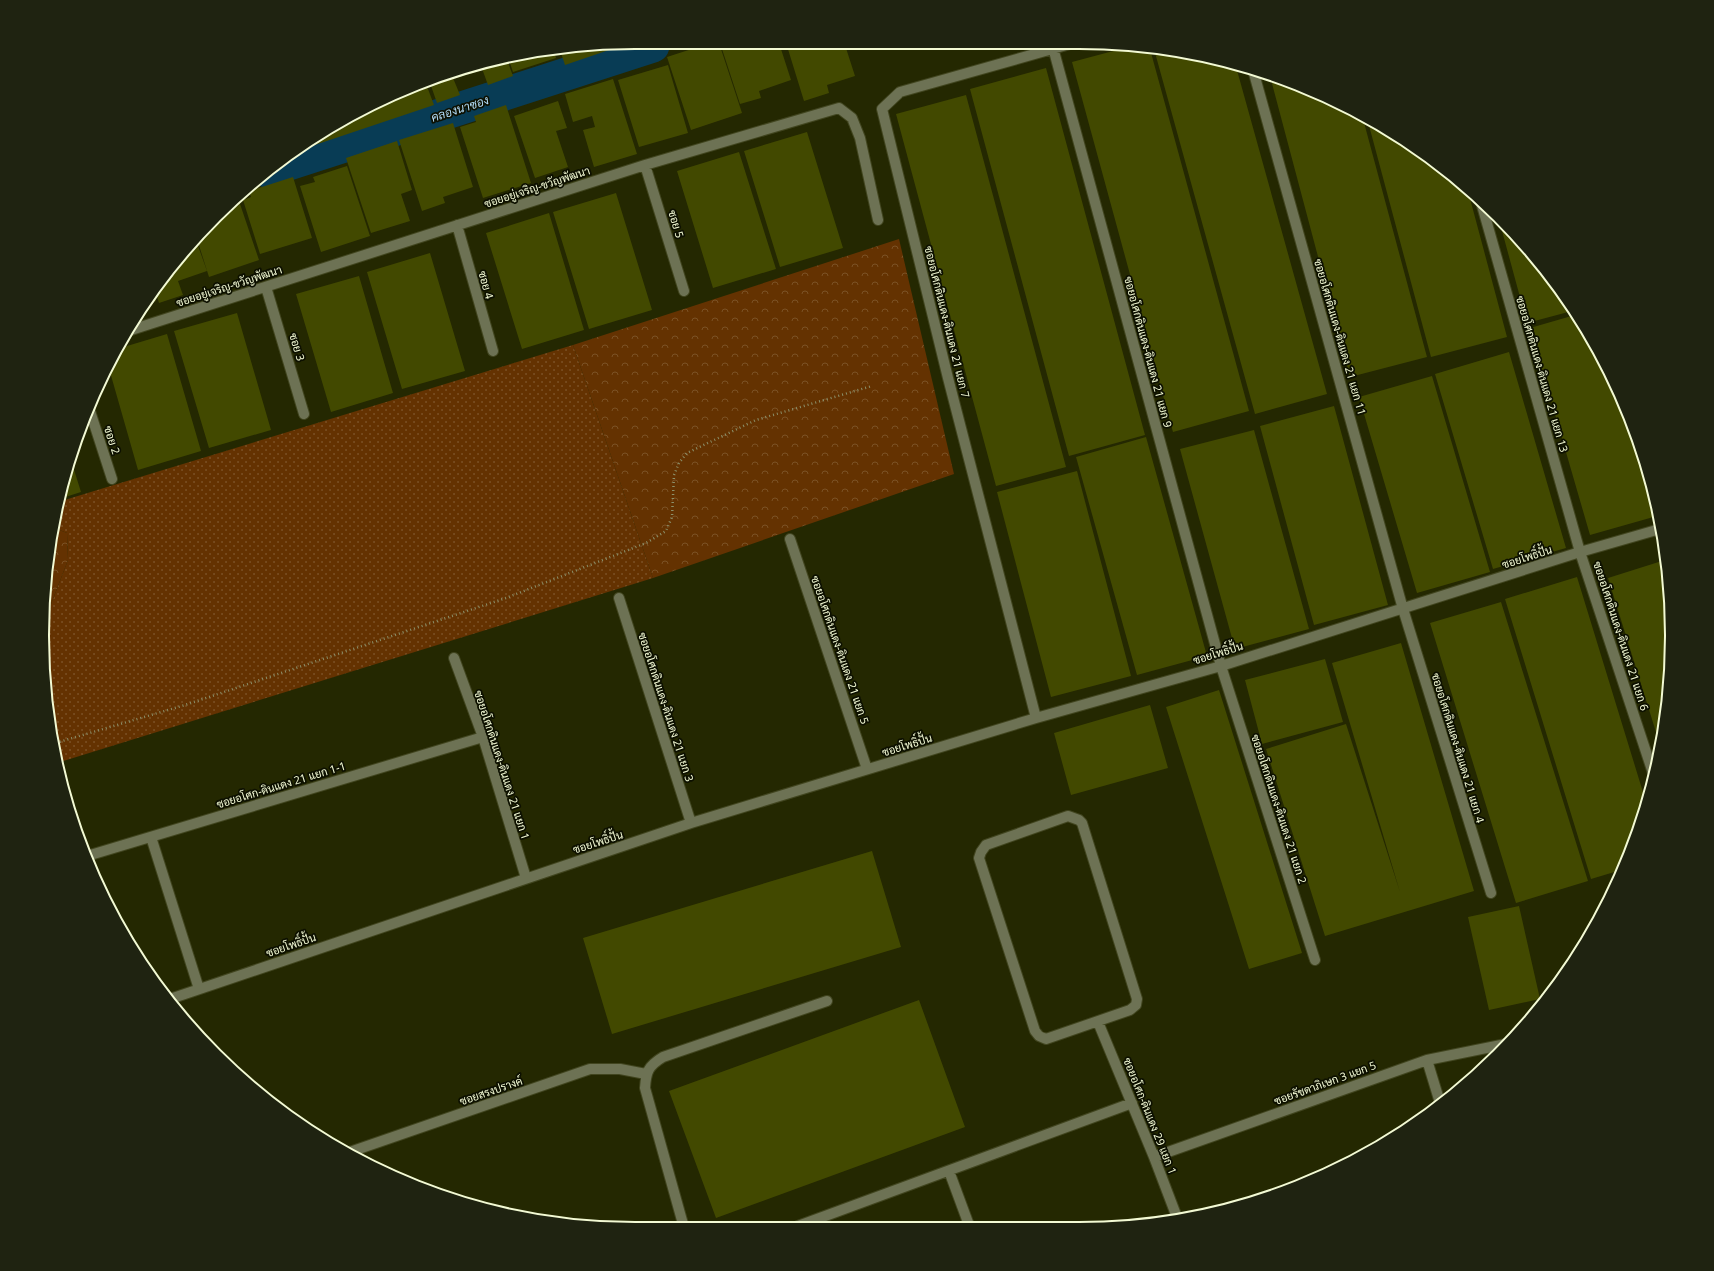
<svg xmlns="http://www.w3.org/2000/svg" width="1714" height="1271" font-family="'Noto Sans',Sarabun,sans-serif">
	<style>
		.grass { fill: url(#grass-dots) }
		.forest { fill: url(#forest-crowns) }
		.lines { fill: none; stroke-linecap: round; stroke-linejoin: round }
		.canal { stroke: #083c55; stroke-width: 33 }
		.building { fill: #424900 }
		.minor-casing { stroke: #41451f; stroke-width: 12 }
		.path { stroke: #8c916b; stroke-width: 2.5; stroke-dasharray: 1 3; stroke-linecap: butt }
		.minor { stroke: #6d7254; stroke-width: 10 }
		.labels { text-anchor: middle; stroke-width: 3.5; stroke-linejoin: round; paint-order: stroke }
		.street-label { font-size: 11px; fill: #f3fad4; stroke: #0d1000 }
		.water-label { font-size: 12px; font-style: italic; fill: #b3ddf8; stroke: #0d1000 }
		.rim { fill: none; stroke: #f3fad4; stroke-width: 2 }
	</style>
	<defs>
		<pattern id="grass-dots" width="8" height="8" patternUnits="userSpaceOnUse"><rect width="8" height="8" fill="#643201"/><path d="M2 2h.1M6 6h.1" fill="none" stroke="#7b5125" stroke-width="1.8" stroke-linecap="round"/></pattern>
		<pattern id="forest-crowns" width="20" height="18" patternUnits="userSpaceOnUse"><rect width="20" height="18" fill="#643201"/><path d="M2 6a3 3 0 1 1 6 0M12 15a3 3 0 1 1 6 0" fill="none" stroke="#7b5125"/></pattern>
	</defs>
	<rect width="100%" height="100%" fill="#242801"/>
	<path class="grass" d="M573 345 653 578 57 763 53 752 43 675V617L48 612 68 560 67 533 52 527 58 502Z"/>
	<path class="forest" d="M899 239 954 474 653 578 573 345Z
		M52 527 67 533 68 560 48 612 43 617V597Z"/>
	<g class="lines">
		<path class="canal" d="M267 171 653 46"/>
	</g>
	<path class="building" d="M845 45 855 76 827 85 829 93 804 101 787 46Z
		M701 46H720L742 113 691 130 667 57Z
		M721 46H780L791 80 759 91 761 98 740 104Z
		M1132 46 1150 49 1249 411 1173 432 1072 62Z
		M559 47H608L609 50 565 65Z
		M553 48 556 58 513 72 508 57Z
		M1154 49 1235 63 1327 394 1255 414Z
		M506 57 513 76 488 85 480 63Z
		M668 65 688 133 639 147 618 80Z
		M1046 68 1145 435 1069 456 970 89Z
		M451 73 460 95 437 103 429 80Z
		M1270 76 1341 103 1362 115 1427 357 1350 377Z
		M613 79 637 154 594 167 583 130 595 127 592 116 573 122 565 94Z
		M425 81 434 105 294 152 339 122 408 87Z
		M966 95 1066 467 996 486 896 114Z
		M558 101 567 128 556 131 568 167 535 178 514 116Z
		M506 105 531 183 483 198 460 127 476 122 474 116Z
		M1367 118 1408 142 1468 191 1507 337 1431 357Z
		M453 123 473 187 443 197 445 203 422 211 399 140Z
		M807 132 843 248 780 267 744 151Z
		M397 141 412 190 401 194 410 221 371 233 346 158Z
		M739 152 776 269 713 288 677 171Z
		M347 166 370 236 321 252 300 186 315 182 313 177Z
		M293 177 312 238 260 254 243 200 251 197 249 191Z
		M616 193 652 310 589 329 553 212Z
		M239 201 259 260 209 277 197 239 216 216 229 204Z
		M549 213 584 330 522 349 486 233Z
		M1498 216 1549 274 1572 311 1527 323Z
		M196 240 207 271 178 281 183 295 159 303 155 290Z
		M430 253 465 371 402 389 367 272Z
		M359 276 393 393 331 412 296 294Z
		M153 292 156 301 142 306Z
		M237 313 271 430 209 448 174 331Z
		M1575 315 1611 373 1652 482 1657 516 1590 535 1530 328Z
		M167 334 201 451 138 470 108 365 117 349Z
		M1509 352 1566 548 1493 569 1435 374Z
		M1432 376 1490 572 1417 593 1359 397Z
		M1334 406 1388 605 1314 625 1260 426Z
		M1254 430 1309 629 1235 649 1180 449Z
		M1146 437 1207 656 1137 675 1076 457Z
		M70 457 81 492 59 499Z
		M1077 471 1131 676 1051 697 997 492Z
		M1665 560 1671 597 1667 713 1660 745 1608 578Z
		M1577 577 1646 802 1640 826 1621 870 1591 879 1505 599Z
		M1501 602 1588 881 1516 903 1430 623Z
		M1401 643 1474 891 1325 936 1266 749 1346 724 1400 892 1332 663Z
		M1325 659 1343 722 1262 744 1245 680Z
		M1219 690 1302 953 1249 969 1166 707Z
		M1150 705 1168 768 1071 795 1054 733Z
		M872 851 901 947 612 1034 583 938Z
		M1519 906 1540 999 1489 1010 1468 917Z
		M919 1000 965 1127 716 1218 669 1091Z"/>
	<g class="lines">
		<g class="minor-casing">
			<path id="minor" d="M1052 44 1221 666 1315 960
				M1253 70 1403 609 1491 893
				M645 165 684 291
				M1481 202 1580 552 1653 773
				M457 225 493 351
				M266 287 304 414
				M128 331 645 165 839 108 852 118 860 138 878 220
				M89 408 112 479
				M790 539 867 769
				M619 598 691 823
				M454 658 483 737 526 878
				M1036 718 948 378 882 109 900 92 1070 44
				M1068 816 1079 820 1082 823 1137 999 1136 1005 1130 1010 1046 1039 1039 1036 1035 1031 979 858 981 852 986 845Z
				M151 837 199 989
				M87 856 483 737
				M167 1000 691 823 1036 718 1221 666 1580 552 1660 529
				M1098 1022 1154 1157 1178 1220
				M1427 1060 1441 1106
				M347 1153 590 1069H620L646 1074
				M1154 1157 1427 1060 1506 1044
				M949 1171 969 1225
				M798 1226 1132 1103
				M685 1227 683 1224 645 1088C646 1072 648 1066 663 1057L827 1001"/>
		</g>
		<path class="path" d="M52 744 185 705 506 598 646 543 666 531 672 517 674 475 679 463 687 453 756 420 872 386"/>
		<use href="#minor" class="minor"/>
	</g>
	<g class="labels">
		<g class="street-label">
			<text transform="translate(537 187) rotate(-18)" y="4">ซอยอยู่เจริญ-ขวัญพัฒนา</text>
			<text transform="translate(676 224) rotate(73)" y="4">ซอย 5</text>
			<text transform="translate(486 285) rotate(74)" y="4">ซอย 4</text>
			<text transform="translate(229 286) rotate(-18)" y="4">ซอยอยู่เจริญ-ขวัญพัฒนา</text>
			<text transform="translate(947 322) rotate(76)" y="4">ซอยอโศกดินแดง-ดินแดง 21 แยก 7</text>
			<text transform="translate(1340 337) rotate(74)" y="4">ซอยอโศกดินแดง-ดินแดง 21 แยก 11</text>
			<text transform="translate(297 347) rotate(73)" y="4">ซอย 3</text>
			<text transform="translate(1148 352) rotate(75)" y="4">ซอยอโศกดินแดง-ดินแดง 21 แยก 9</text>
			<text transform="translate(1542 374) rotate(74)" y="4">ซอยอโศกดินแดง-ดินแดง 21 แยก 13</text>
			<text transform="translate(112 440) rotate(72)" y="4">ซอย 2</text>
			<text transform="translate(1527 557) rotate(-18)" y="4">ซอยโพธิ์ปั้น</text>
			<text transform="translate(1621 636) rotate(72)" y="4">ซอยอโศกดินแดง-ดินแดง 21 แยก 6</text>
			<text transform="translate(840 650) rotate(71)" y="4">ซอยอโศกดินแดง-ดินแดง 21 แยก 5</text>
			<text transform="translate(1218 653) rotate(-17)" y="4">ซอยโพธิ์ปั้น</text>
			<text transform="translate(666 707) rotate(72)" y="4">ซอยอโศกดินแดง-ดินแดง 21 แยก 3</text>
			<text transform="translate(907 745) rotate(-17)" y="4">ซอยโพธิ์ปั้น</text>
			<text transform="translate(1458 748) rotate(73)" y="4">ซอยอโศกดินแดง-ดินแดง 21 แยก 4</text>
			<text transform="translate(502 765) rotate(72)" y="4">ซอยอโศกดินแดง-ดินแดง 21 แยก 1</text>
			<text transform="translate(281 785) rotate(-17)" y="4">ซอยอโศก-ดินแดง 21 แยก 1-1</text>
			<text transform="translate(1279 809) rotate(72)" y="4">ซอยอโศกดินแดง-ดินแดง 21 แยก 2</text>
			<text transform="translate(598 842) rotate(-18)" y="4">ซอยโพธิ์ปั้น</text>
			<text transform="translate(291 945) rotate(-19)" y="4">ซอยโพธิ์ปั้น</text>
			<text transform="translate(1325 1083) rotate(-20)" y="4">ซอยรัชดาภิเษก 3 แยก 5</text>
			<text transform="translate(491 1091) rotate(-19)" y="4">ซอยสรงปรางค์</text>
			<text transform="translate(1150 1116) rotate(68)" y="4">ซอยอโศก-ดินแดง 29 แยก 1</text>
		</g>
		<g class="water-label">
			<text transform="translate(460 109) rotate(-18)" y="4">คลองนาซอง</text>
		</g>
	</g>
	<path d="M0 0H1714V1271H0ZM635 49H1079A586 586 0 0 1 1665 635V636A586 586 0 0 1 1079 1222H635A586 586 0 0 1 49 636V635A586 586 0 0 1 635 49Z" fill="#1f2311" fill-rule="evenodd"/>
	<path class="rim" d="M635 49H1079A586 586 0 0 1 1665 635V636A586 586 0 0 1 1079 1222H635A586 586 0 0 1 49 636V635A586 586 0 0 1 635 49Z"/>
</svg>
